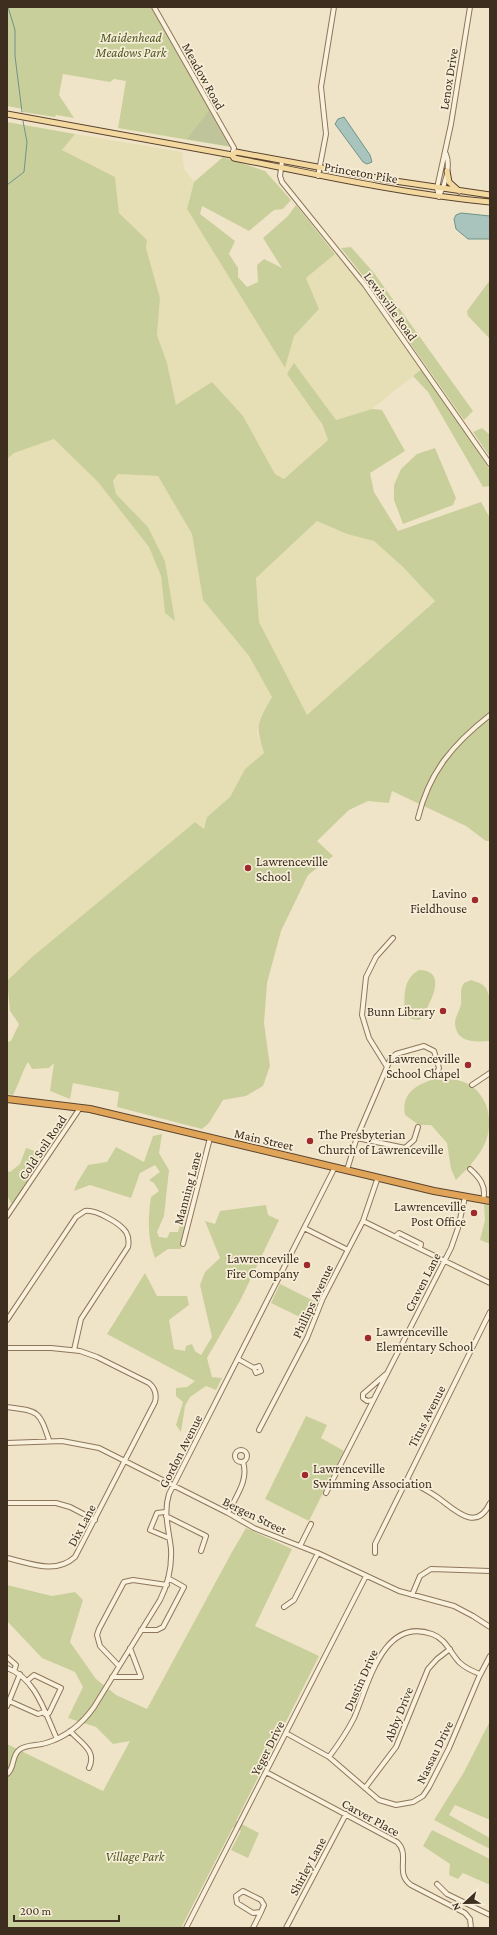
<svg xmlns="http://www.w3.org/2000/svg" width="497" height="1935" font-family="'Crimson Pro',serif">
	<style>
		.farmland { fill: #e6deb5 }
		.green { fill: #c9cf9b; fill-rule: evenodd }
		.cemetery { fill: #bfc49a }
		.water { fill: #a9c4bc; stroke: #6f938a }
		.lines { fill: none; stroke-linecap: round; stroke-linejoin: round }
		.stream { stroke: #6f938a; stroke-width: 1 }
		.minor-casing { stroke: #8d765c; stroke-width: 6 }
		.major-casing { stroke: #5b4430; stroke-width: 7 }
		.highway-casing { stroke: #5b4430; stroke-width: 8 }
		.minor { stroke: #faf1dc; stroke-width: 4 }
		.major { stroke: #f3d9a0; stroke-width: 5 }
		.highway { stroke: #e0a458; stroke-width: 6 }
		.poi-dot { fill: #9e2a2b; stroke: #f7eed8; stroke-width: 1.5 }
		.labels { text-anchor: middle; stroke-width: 3.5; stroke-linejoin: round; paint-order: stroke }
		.park-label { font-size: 13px; font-style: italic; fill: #4d5a26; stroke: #f7eed8 }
		.street-label { font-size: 13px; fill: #3d2e20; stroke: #f7eed8 }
		.poi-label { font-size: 13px; fill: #3d2e20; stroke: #f7eed8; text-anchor: end }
	</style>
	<rect width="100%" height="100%" fill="#f0e4c8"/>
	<path class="farmland" d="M75 134 182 152 184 169 194 182 187 209 285 368 294 336 319 309 306 278 337 252 423 368 372 409 336 420 294 364 328 440 284 479 275 474 243 416 176 405 167 363 157 335 160 298 146 248 147 240 119 213 115 177 62 150Z
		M54 439 98 482 149 547 161 576 165 613 175 620 165 561 148 527 116 494 113 481 118 474 158 476 192 534 203 600 249 656 272 697 260 717 257 733 264 753 245 769 230 797 207 817 204 829 195 822 32 957 7 981V459L14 453Z
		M317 521 347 534 374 541 403 567 435 600 307 716 259 622 256 577Z"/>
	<path class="green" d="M7 7H153L231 147 118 128 126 81 114 79 110 82 63 74 59 95 74 118 56 115 55 117 23 112V109L7 106Z
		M7 122 75 134 62 150 115 177 119 213 147 240 146 248 160 298 157 335 167 363 176 405 212 382 243 416 275 474 284 479 328 440 322 424 287 374 294 363 336 420 372 409 382 410 405 451 370 473 374 492 398 531 481 502 490 518V841H486L466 826 392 791 389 803 368 801 349 810 317 841 333 856 308 875 281 931 267 983 264 1023 270 1066 263 1086 246 1096 223 1100 209 1123 202 1129 117 1107 119 1092 73 1083 70 1099 50 1091 54 1063 49 1068 32 1069 28 1062C22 1072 19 1084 13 1095L7 1094V1042L11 1041 19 1024 10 1011 7 981 32 957 195 822 204 829 207 817 230 797 245 769 264 753C255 724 257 723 272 697L249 656 203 600 192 534 158 476 118 474 113 481 116 494 148 527 165 561 175 621 165 613 161 576 149 547 98 482 54 439 14 453 7 459ZM317 521 347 534 374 541 403 567 435 601 307 715 259 622 256 578Z
		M223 157 265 171 291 200 283 209 274 210 249 231 202 206 200 214 235 241 229 254 238 268V277L247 287 258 282 257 265 264 259 282 268 263 238 288 216 296 205 335 254 306 278 319 309 294 336 285 368 187 209 194 182Z
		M351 247 374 273 473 411 464 420 363 276 341 248Z
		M490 280V339L468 316 467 311Z
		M423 368 490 470V486L483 487 428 392 413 376Z
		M482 428 490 435V457L473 432Z
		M435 448 456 498 453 505 403 524 394 500V485L401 469 417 454Z
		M419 970C442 970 436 990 429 1004 426 1010 426 1016 419 1020L412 1019 405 1015C404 999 402 979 419 970Z
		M471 980C476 982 482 983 485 987 493 995 491 1030 489 1041 475 1042 456 1043 455 1023 455 1017 460 1010 461 1004 462 996 459 990 464 983Z
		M435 1079C442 1080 450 1079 457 1080 485 1086 495 1116 486 1141 480 1156 467 1169 456 1180L451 1169 447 1143 431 1125H419L405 1115C401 1094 416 1084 435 1079Z
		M162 1134 159 1153 169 1170 164 1216 157 1232 159 1237 167 1238 170 1232H178L180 1225 186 1227 181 1249H168L155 1258C147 1238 148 1217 151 1197L159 1191 154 1183 149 1180 160 1172 155 1165 140 1173 131 1198 90 1185 74 1191 77 1183 88 1165 107 1162 116 1147 144 1162 153 1136Z
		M26 1148 44 1154 12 1205 7 1195V1171L10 1172 20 1164Z
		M484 1204 490 1206V1244L480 1240 485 1220Z
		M266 1205 268 1215 279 1220 241 1299 207 1358 212 1377 222 1378 216 1390 206 1386 190 1397 185 1406 181 1432 176 1425 183 1402 176 1396V1388L187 1387 195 1381 107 1334 145 1273 157 1296H187L189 1305 169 1320 174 1349 185 1351 186 1346 192 1344 195 1351 201 1355 212 1337 200 1285 205 1272 220 1258 205 1221 215 1224 220 1211Z
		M280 1284 318 1303 312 1316 302 1318 271 1303Z
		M306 1416 327 1425 321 1438 344 1451 309 1521 265 1499Z
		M246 1528 292 1549 255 1626 319 1656 236 1821 259 1833 248 1858 231 1850 241 1831 233 1827 181 1928H7V1744L103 1791 130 1741 113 1744 96 1727 68 1718 83 1687 75 1672 42 1658 7 1621V1585L52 1596 75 1592 83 1600 70 1642 96 1679 116 1695 147 1709 232 1552Z
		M490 1721V1820L455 1805 449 1815 490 1838V1849L434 1820 464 1772Z
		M432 1830 490 1859V1885L463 1873 458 1879 449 1875 450 1864 423 1846Z"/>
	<path class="cemetery" d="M209 111 229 146 187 139Z"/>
	<path class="water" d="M344 117 370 155 372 162 367 164 363 162 335 124 338 119Z
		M461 213 490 216V239H468L456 229 454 219 456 215Z"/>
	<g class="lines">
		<path class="stream" d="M8 7 15 30V56L22 112
			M7 185 24 172 27 142 23 121"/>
		<g class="minor-casing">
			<path id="minor" d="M154 7 234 148 232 155
				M282 161 280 176 282 182 365 285 490 464
				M318 176 326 134 321 87 334 7
				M439 196C445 185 451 166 446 154
				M439 197 437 188 451 124 470 7
				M418 818C429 772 453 744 490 715
				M387 1067 391 1058 396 1054 424 1046 434 1051 439 1068 435 1077
				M472 1085 490 1073
				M357 1138 405 1148 414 1140 418 1127
				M470 1169C479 1177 487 1186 483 1200
				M347 1170 357 1137 387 1067 369 1038 362 1015 366 977 376 957 393 938
				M7 1216 80 1108
				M363 1221 490 1283
				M304 1228 348 1250
				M396 1236 399 1233 421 1244 420 1248
				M183 1244 210 1138
				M7 1320 76 1217 85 1211C95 1209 120 1223 126 1232 129 1237 129 1242 128 1247L81 1319 74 1350
				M7 1348H51L80 1351 97 1357 149 1383C155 1388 157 1394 155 1402L75 1557C55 1575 30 1563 7 1558
				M238 1359 254 1368 256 1373 261 1371 259 1366 254 1368
				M373 1400 367 1401 363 1398V1394L386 1374
				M7 1407C38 1411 39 1410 49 1440
				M259 1430 307 1338 323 1298 363 1221 378 1177
				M7 1443 62 1441 99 1448 228 1513 254 1528 320 1554 399 1591 454 1606 473 1616 490 1627
				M235 1456a6 6 0 1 1 12 0a6 6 0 1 1-12 0Z
				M407 1480C417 1485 427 1490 437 1497 453 1508 476 1534 490 1503
				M326 1493 451 1248 458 1228 465 1197
				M7 1503H56L70 1507 95 1520
				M165 1512 157 1513 150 1530 169 1538
				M228 1513C236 1496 249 1480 243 1462
				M166 1516 206 1536 201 1551
				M300 1546 311 1524
				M375 1553V1544L490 1312
				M412 1595 420 1576 431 1569 490 1571
				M284 1607 294 1600 318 1553
				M141 1630H157L163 1627 184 1587 168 1578
				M7 1657 16 1665 14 1671
				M119 1666 100 1646 97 1635 99 1629 124 1582 133 1580 167 1585
				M7 1668C36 1678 45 1713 57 1739
				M112 1677H141L130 1648
				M27 1681 34 1675 61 1688 49 1713 45 1714
				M9 1701 38 1714 44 1712
				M7 1706 20 1674
				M70 1731C82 1744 97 1751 89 1768
				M286 1733 329 1757 379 1800 396 1805 413 1802 423 1796 429 1787 449 1748 479 1677 490 1656
				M329 1757C338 1745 347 1732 354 1718 368 1687 382 1616 432 1634 446 1639 449 1651 459 1662 465 1668 472 1671 480 1674
				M266 1772 397 1842C411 1855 394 1873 411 1885L465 1913 470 1919 471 1928
				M7 1774C15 1768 11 1757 19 1750 26 1744 37 1746 46 1743 66 1737 82 1724 94 1707L160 1600C168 1584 172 1567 171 1549 169 1530 163 1513 169 1494L335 1167
				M365 1788 396 1747 428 1669 437 1659 450 1649
				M437 1884 447 1894 490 1915
				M243 1891 261 1900 264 1905 261 1912 253 1913 237 1903 236 1896Z
				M186 1928 366 1576
				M253 1928 261 1912
				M286 1928 346 1814"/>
		</g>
		<g class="major-casing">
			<path id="major" d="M7 114 232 155 236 152 388 180 490 195
				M232 155 234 158C319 175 404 194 490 202
				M447 171 449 182 459 191"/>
		</g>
		<g class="highway-casing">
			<path id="highway" d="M7 1099 90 1109 434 1191 490 1201"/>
		</g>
		<use href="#minor" class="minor"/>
		<use href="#major" class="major"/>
		<use href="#highway" class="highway"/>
	</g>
	<g class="poi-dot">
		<circle cx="248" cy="868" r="4"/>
		<circle cx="475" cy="900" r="4"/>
		<circle cx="443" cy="1011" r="4"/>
		<circle cx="468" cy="1065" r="4"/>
		<circle cx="310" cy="1141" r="4"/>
		<circle cx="474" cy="1213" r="4"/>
		<circle cx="307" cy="1265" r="4"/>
		<circle cx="368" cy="1338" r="4"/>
		<circle cx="305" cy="1475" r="4"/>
	</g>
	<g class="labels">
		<g class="park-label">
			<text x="131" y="42">Maidenhead<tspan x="131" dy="15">Meadows Park</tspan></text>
			<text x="135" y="1861">Village Park</text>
		</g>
		<g class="street-label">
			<text transform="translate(204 76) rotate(61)" y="5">Meadow Road</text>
			<text transform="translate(448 79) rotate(-81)" y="5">Lenox Drive</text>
			<text transform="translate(361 172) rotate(10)" y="5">Princeton Pike</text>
			<text transform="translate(391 306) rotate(54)" y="5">Lewisville Road</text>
			<text transform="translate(264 1139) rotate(13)" y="5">Main Street</text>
			<text transform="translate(42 1147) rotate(-56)" y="5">Cold Soil Road</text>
			<text transform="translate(187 1188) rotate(-75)" y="5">Manning Lane</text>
			<text transform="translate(422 1282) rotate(-63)" y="5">Craven Lane</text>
			<text transform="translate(312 1301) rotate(-65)" y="5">Phillips Avenue</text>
			<text transform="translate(426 1416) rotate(-63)" y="5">Titus Avenue</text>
			<text transform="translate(180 1451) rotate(-63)" y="5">Gordon Avenue</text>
			<text transform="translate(255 1515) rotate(26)" y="5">Bergen Street</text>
			<text transform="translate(81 1525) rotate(-62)" y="5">Dix Lane</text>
			<text transform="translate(360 1680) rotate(-66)" y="5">Dustin Drive</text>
			<text transform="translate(398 1714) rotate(-68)" y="5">Abby Drive</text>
			<text transform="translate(267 1748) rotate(-63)" y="5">Yeger Drive</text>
			<text transform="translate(434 1752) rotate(-64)" y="5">Nassau Drive</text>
			<text transform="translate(371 1817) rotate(29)" y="5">Carver Place</text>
			<text transform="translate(307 1866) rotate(-62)" y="5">Shirley Lane</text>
		</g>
		<g class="poi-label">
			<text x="256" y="866" text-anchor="start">Lawrenceville<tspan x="256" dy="15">School</tspan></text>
			<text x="467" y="898">Lavino<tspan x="467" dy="15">Fieldhouse</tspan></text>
			<text x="435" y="1016">Bunn Library</text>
			<text x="460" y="1063">Lawrenceville<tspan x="460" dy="15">School Chapel</tspan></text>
			<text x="318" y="1139" text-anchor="start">The Presbyterian<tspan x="318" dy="15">Church of Lawrenceville</tspan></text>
			<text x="466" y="1211">Lawrenceville<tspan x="466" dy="15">Post Office</tspan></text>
			<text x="299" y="1263">Lawrenceville<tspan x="299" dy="15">Fire Company</tspan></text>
			<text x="376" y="1336" text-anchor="start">Lawrenceville<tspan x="376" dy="15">Elementary School</tspan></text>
			<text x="313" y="1473" text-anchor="start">Lawrenceville<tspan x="313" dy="15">Swimming Association</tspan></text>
		</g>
	</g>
	<rect width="497" height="1935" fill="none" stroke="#3d2e20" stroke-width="16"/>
	<g transform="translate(465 1903) rotate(248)" stroke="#f7eed8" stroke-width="3" paint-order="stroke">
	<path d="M0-3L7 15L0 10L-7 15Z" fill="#3d2e20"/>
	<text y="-6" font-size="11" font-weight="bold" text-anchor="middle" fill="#3d2e20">N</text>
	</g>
	<path d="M14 1915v6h105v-6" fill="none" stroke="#3d2e20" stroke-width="2"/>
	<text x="20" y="1915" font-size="12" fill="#3d2e20" stroke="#f7eed8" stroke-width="3" paint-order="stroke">200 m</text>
</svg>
